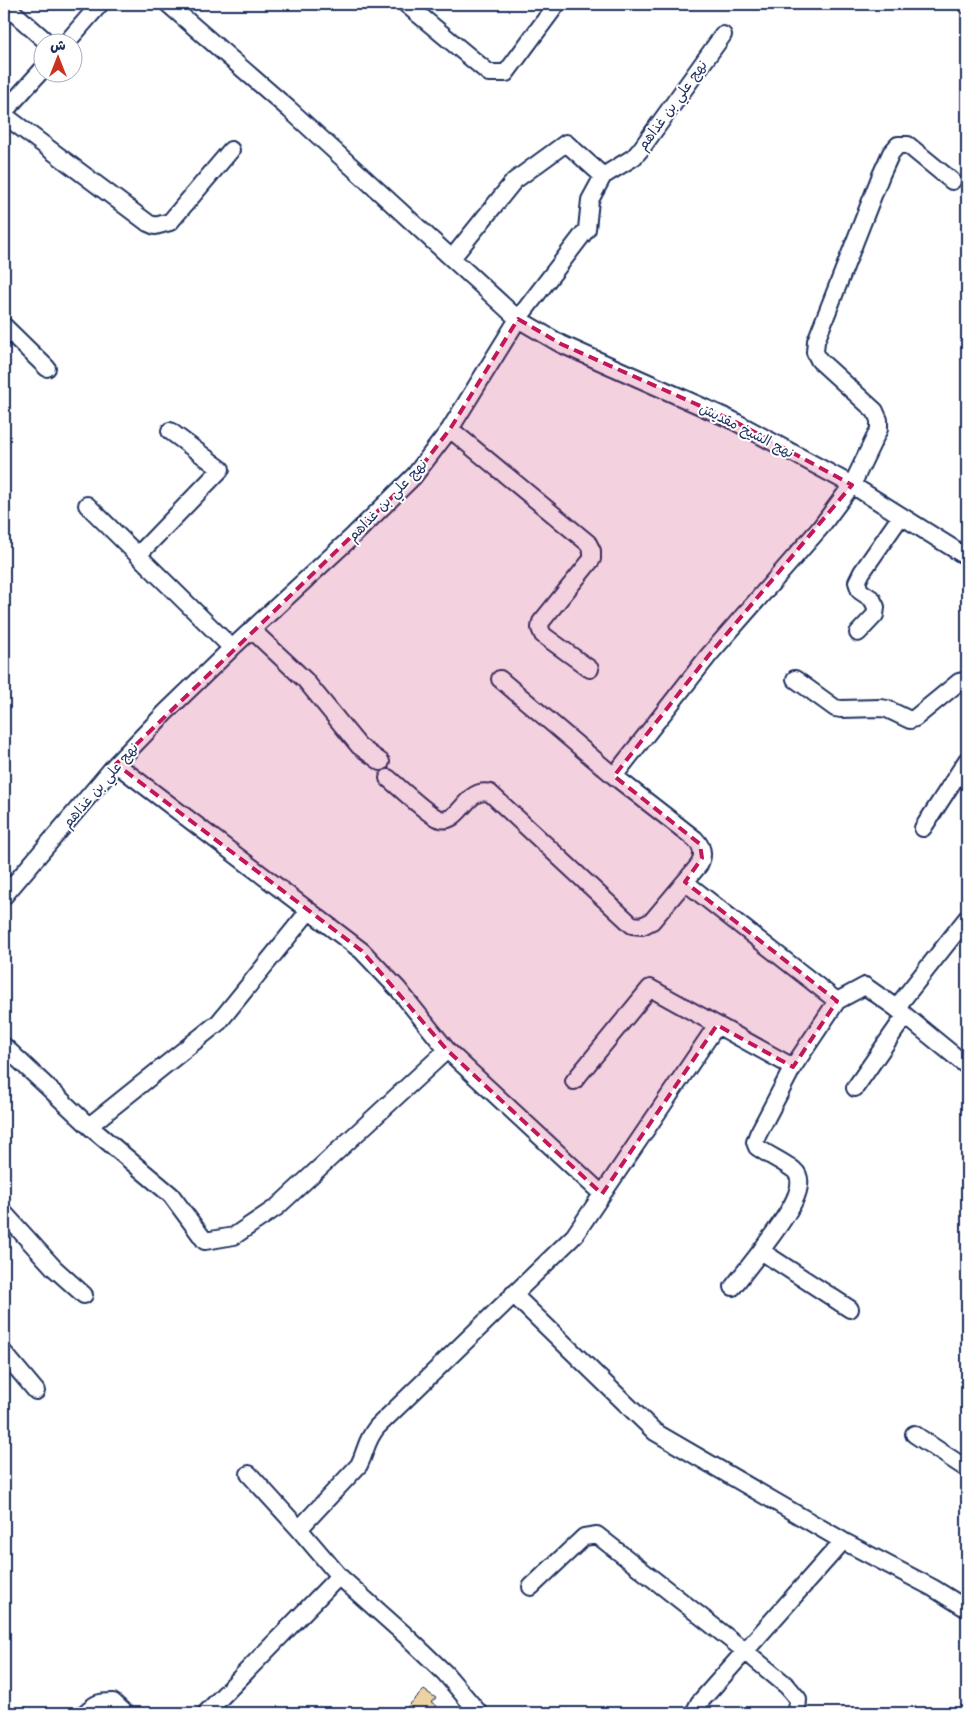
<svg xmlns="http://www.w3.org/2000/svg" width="971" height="1717" font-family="'Shantell Sans','Playpen Sans Arabic',sans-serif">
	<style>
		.building { fill: #edd3a2; stroke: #1b2f5e }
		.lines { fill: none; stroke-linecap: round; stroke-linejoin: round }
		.service-casing { stroke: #1b2f5e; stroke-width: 12 }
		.minor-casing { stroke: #1b2f5e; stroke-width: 20 }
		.service { stroke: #fff; stroke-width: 9 }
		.minor { stroke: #fff; stroke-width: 16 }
		.marked { fill: #c2185b; fill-opacity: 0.2; stroke: #c2185b; stroke-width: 4; stroke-dasharray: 10 6; stroke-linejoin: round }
		.labels { text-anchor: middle; stroke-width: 4; stroke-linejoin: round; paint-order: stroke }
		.street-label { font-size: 14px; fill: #1b2f5e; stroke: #fff }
	</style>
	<rect width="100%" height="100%" fill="#fff"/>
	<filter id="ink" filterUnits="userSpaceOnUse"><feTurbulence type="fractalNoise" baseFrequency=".02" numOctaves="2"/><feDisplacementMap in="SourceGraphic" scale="10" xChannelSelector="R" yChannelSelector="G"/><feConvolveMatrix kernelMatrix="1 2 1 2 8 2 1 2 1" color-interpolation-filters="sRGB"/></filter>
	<g filter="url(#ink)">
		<path class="building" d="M424 1690 436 1698 431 1702 437 1706 435 1708 441 1713H401Z"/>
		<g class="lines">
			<g class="service-casing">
				<path id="service" d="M960 4 967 10"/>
			</g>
			<g class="minor-casing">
				<path id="minor" d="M4 4 47 42
					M168 4 290 110 518 319 561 344 732 420 852 485 967 557
					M406 4 489 73H506L557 4
					M67 42 100 4
					M4 112 42 70
					M4 115 148 223 155 226 170 222 231 150
					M452 258 514 181 566 143 603 176
					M4 326 47 368
					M450 429 588 543 592 551V559L541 622 540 628 543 635 590 669
					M87 505 232 648
					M138 555 221 469 170 431
					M252 630 305 680 359 746 381 762
					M858 633 875 615 876 607 872 599 860 591 857 582 862 572 901 516
					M795 679 835 708 841 709 881 708 887 709 910 720 915 718 959 682 963 681 967 682
					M116 764 362 951 398 989 447 1050 602 1194
					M614 776 709 655 820 528 852 485 879 429V420L875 411 819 360 815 352 816 341 881 175 891 153 898 145H908L952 181
					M388 778C400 788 425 812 437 818 460 828 465 786 490 793L632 925 642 926 652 921 699 865C704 855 703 847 695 839L614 776 500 679
					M923 828 967 760
					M685 882 837 1001
					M4 896 116 764 165 713 232 648 354 535 414 476 450 429 518 319 587 229 590 200 603 176 634 157 641 149 723 35
					M896 1008 967 918
					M4 1046 89 1126 219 1022 308 912
					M574 1081 650 988 793 1067
					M855 1088 905 1016
					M89 1126 171 1195 205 1241 234 1236 277 1207 447 1050
					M4 1213 54 1268 84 1295
					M733 1287 761 1251
					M513 1294 655 1432 843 1541 933 1588 967 1609
					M850 1309 761 1251C771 1235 814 1187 794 1170 784 1162 768 1155 757 1147L755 1142 758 1134 793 1067 837 1001 865 986 896 1008 967 1066
					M4 1353 36 1391
					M914 1434 967 1469
					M249 1474 299 1529 339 1576 404 1634 445 1673 479 1713
					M299 1529 359 1465C367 1449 365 1442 377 1427L574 1236 717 1025
					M531 1587 584 1537 597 1535 745 1651 787 1686 798 1699 797 1713
					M85 1713C96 1703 98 1702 113 1702L125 1713
					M206 1713 339 1576
					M694 1713 699 1703 843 1541"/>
			</g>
			<use href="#service" class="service"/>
			<use href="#minor" class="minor"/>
		</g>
	</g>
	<path class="marked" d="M518 319 561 344 732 420 852 485 709 655 614 776 700 844 702 858 685 882 837 1001 793 1067 717 1025 602 1194 447 1050 362 951 116 764 414 476 450 429Z"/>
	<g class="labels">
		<g class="street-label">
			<text transform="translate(672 105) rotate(-54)" y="5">نهج علي بن غذاهم</text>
			<text transform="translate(747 430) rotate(27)" y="5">نهج الشيخ مقديش</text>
			<text transform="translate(387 500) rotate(-46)" y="5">نهج علي بن غذاهم</text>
			<text transform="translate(100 785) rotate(-49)" y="5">نهج علي بن غذاهم</text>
		</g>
	</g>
	<rect width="971" height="1717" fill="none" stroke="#fff" stroke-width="20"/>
	<rect x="10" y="10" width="951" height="1697" fill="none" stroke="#1b2f5e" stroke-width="2" filter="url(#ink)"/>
	<g transform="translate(58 58)"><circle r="24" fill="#ffffff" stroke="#a4acbf"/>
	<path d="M0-4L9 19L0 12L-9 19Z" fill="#c8321e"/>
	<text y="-8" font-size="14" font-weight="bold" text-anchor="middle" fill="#1b2f5e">ش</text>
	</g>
</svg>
